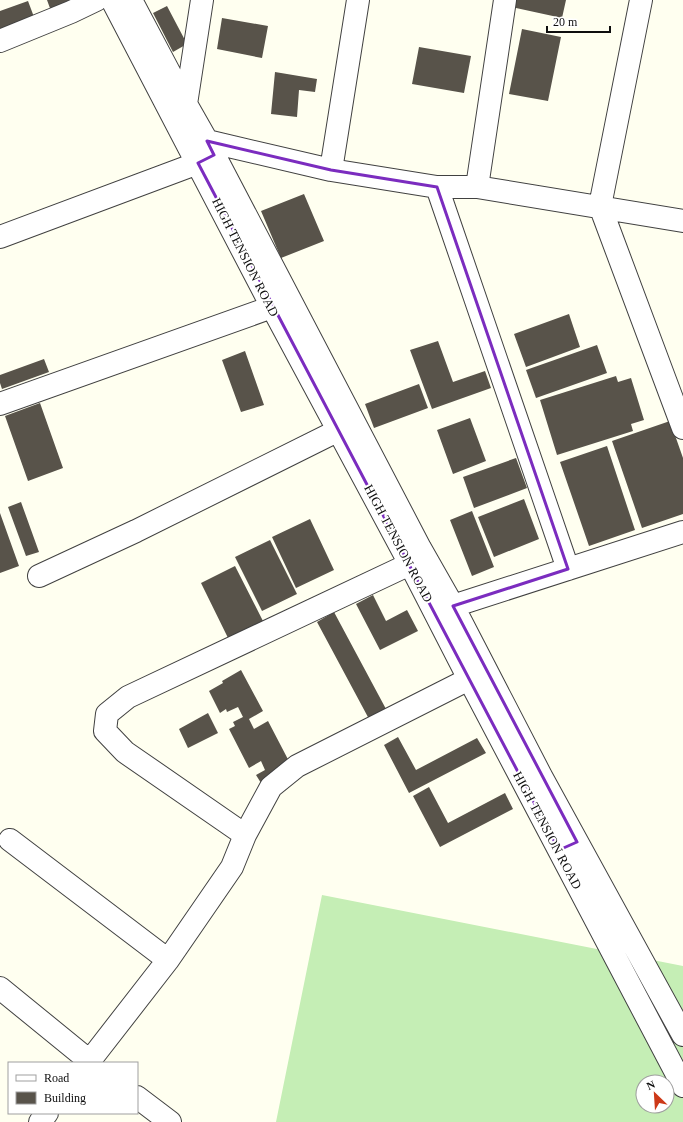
<svg xmlns="http://www.w3.org/2000/svg" width="683" height="1122" font-family="Georgia,serif">
	<style>
		.grass { fill: #c5eeb5; fill-rule: evenodd }
		.building { fill: #58534a }
		.lines { fill: none; stroke-linecap: round; stroke-linejoin: round }
		.minor-casing { stroke: #414141; stroke-width: 24 }
		.minor { stroke: #fff; stroke-width: 22 }
		.marked { fill: none; stroke: #7b2cbf; stroke-width: 3; stroke-linejoin: round }
		.labels { text-anchor: middle; stroke-width: 4; stroke-linejoin: round; paint-order: stroke }
		.street-label { font-size: 13px; fill: #0e0e0e; stroke: #fff }
	</style>
	<rect width="100%" height="100%" fill="#fffff0"/>
	<path class="grass" d="M322 895 683 966V1122H276ZM643 1082H667V1106H643Z"/>
	<path class="building" d="M47 0H77L51 11Z
		M508 0H566L562 18 507 6Z
		M28 1 34 17 0 29V11Z
		M167 6 187 44 173 52 153 13Z
		M222 18 268 26 262 58 217 49Z
		M522 29 561 37 548 101 509 94Z
		M419 47 471 56 464 93 412 84Z
		M275 72 317 79 315 92 299 90 297 117 271 114Z
		M304 194 324 241 281 258 261 211Z
		M569 314 580 347 526 367 514 334Z
		M438 341 453 382 485 371 491 388 432 409 410 350Z
		M597 345 607 373 536 398 526 370Z
		M245 351 264 405 241 412 222 360Z
		M44 359 49 372 2 389 0 383V375Z
		M616 376 618 382 631 378 644 420 631 424 633 431 557 455 540 400Z
		M419 384 428 408 374 428 365 404Z
		M40 403 63 468 28 481 5 416Z
		M470 418 486 461 453 474 437 430Z
		M670 421 683 458V514L642 528 612 441Z
		M607 446 635 530 589 546 560 462Z
		M516 458 527 488 474 508 463 477Z
		M524 499 539 539 494 557 478 517Z
		M21 502 39 552 26 556 8 507Z
		M472 511 494 567 472 576 450 520Z
		M0 513 19 566 0 573Z
		M310 519 334 570 296 588 272 537Z
		M270 540 297 594 262 611 235 557Z
		M235 566 265 625 230 642 201 583Z
		M373 595 386 621 407 610 418 631 380 650 356 604Z
		M334 612 386 709 369 719 317 622Z
		M241 670 263 711 249 719 254 729 268 721 292 767 261 783 256 775 265 770 261 761 249 768 229 729 235 726 233 722 243 717 238 707 227 712 226 709 220 713 209 691 223 683 222 681Z
		M208 713 218 733 188 748 179 729Z
		M398 737 416 770 477 738 486 753 409 793 384 745Z
		M429 787 448 823 505 793 513 809 440 847 413 796Z"/>
	<g class="lines">
		<g class="minor-casing">
			<path id="minor" d="M112 0 272 307 410 564 469 679 683 1086
				M131 0 186 104 207 141 420 548 453 606 541 776 683 1035
				M641 0 600 206 683 428
				M0 41 71 12 96 0
				M186 104 202 0
				M207 141 331 170 437 187H477L683 221
				M331 170 358 0
				M437 187 568 569
				M477 187 505 0
				M0 237 198 163 211 156
				M0 404 272 307
				M39 576 136 531 339 430
				M453 606 683 532
				M245 835 125 752 105 731 107 714 128 697 410 564
				M10 840 168 960
				M0 988 92 1063
				M88 1063 168 960 232 867 245 835 271 787 297 766 469 679
				M137 1097 170 1122
				M40 1122 47 1113"/>
		</g>
		<use href="#minor" class="minor"/>
	</g>
	<path class="marked" d="M207 141 331 170 437 187 568 569 453 606 577 842 559 850 198 163 214 155Z"/>
	<g class="labels">
		<g class="street-label">
			<text transform="translate(246 257) rotate(63)" y="5">HIGH TENSION ROAD</text>
			<text transform="translate(399 543) rotate(62)" y="5">HIGH TENSION ROAD</text>
			<text transform="translate(548 830) rotate(62)" y="5">HIGH TENSION ROAD</text>
		</g>
	</g>
	<rect x="8" y="1062" width="130" height="52" fill="#ffffff" stroke="#9f9f9f"/>
	<rect x="16" y="1075" width="20" height="6" fill="#ffffff" stroke="#9f9f9f"/>
	<text x="44" y="1082" font-size="12" fill="#0e0e0e">Road</text>
	<rect x="16" y="1092" width="20" height="12" fill="#58534a" stroke="#9f9f9f"/>
	<text x="44" y="1102" font-size="12" fill="#0e0e0e">Building</text>
	<g transform="translate(655 1094) rotate(335)"><circle r="19" fill="#ffffff" stroke="#9f9f9f"/>
	<path d="M0-3L7 15L0 10L-7 15Z" fill="#cd3918"/>
	<text y="-6" font-size="11" font-weight="bold" text-anchor="middle" fill="#0e0e0e">N</text>
	</g>
	<path d="M547 26v6h63v-6" fill="none" stroke="#0e0e0e" stroke-width="2"/>
	<text x="553" y="26" font-size="12" fill="#0e0e0e" stroke="#ffffff" stroke-width="3" paint-order="stroke">20 m</text>
</svg>
